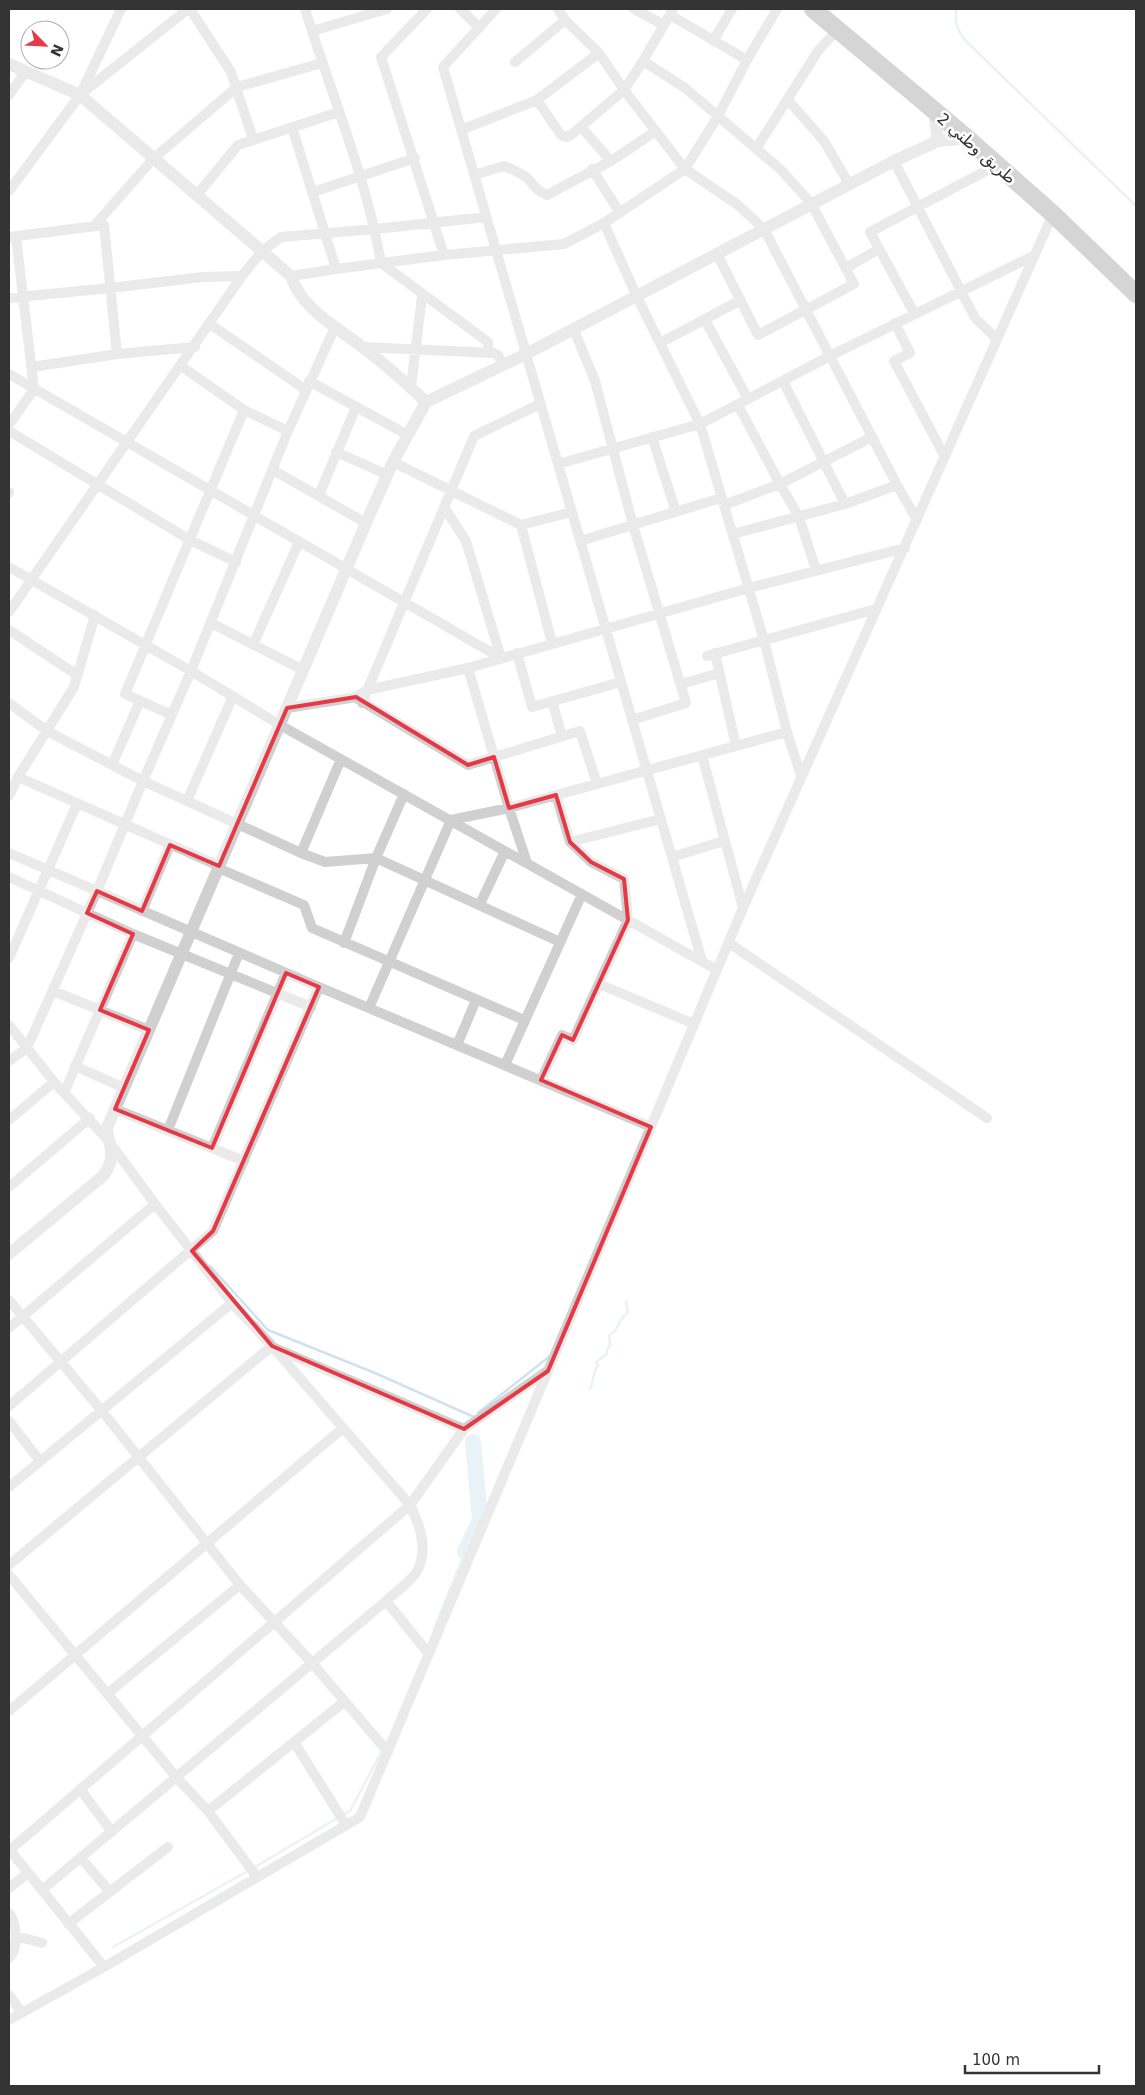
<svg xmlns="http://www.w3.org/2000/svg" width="1145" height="2095" font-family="'DejaVu Sans',Cairo,sans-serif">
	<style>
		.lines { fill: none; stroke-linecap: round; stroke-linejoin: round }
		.stream { stroke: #cfe2ee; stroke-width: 2.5 }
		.river { stroke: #cfe2ee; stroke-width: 16 }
		.minor { stroke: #d0d0d0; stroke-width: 10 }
		.tertiary { stroke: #d0d0d0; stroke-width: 12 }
		.trunk { stroke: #a2a2a2; stroke-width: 18 }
		.marked { fill: none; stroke: #e63946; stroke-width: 4; stroke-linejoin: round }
		.labels { text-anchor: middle; stroke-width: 5; stroke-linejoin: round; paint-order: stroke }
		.street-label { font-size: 16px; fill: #333; stroke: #fff }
	</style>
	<rect width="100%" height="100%" fill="#fff"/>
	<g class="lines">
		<path class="stream" d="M957 9C954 21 957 30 965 40L1136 206
			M210 1266 268 1330 375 1373 474 1417
			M590 1389C594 1383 592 1373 598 1365L596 1362 607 1354V1349L610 1346 609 1335C621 1329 615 1322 628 1313L626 1301
			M478 1413 550 1356
			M434 1629 465 1552
			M344 1814 350 1811 383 1749
			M255 1867 339 1817
			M113 1947 248 1871"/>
		<path class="river" d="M465 1552 480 1520 473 1442"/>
		<path class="minor" d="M190 9 231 72 253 139
			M305 9C331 93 366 176 381 263L488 342V353
			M427 9 381 57 444 255
			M460 9 479 27
			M496 9 443 67 702 961
			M558 9 565 20 599 53 624 90 685 169 738 205 764 229 897 485 917 520
			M634 9 664 25
			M670 15 747 60
			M312 31 387 9
			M713 41 732 9
			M643 61 685 88 780 169 811 203 854 284 758 335 717 254
			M515 62 565 20
			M81 94 188 9
			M9 95 26 71
			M537 100 561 135 566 137 571 135 624 90 643 61 673 9
			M788 100 824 141 849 184
			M292 127 336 269
			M581 127 611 161
			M461 130 537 100 599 53
			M756 149 818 51 837 30
			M894 161 975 318 997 339
			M592 169 620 213
			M474 175 504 166C512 169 519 172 526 177 536 186 532 188 547 195L611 161 656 131
			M9 191 80 95 121 9
			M313 192 415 158
			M197 195 238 145 339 112
			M604 223 637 297 700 424 764 640 787 732 801 776
			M94 226 154 158 237 87 322 63
			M9 237 104 225 117 354
			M846 268 879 249
			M291 276 336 269 444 255 564 244 604 223 685 169 718 116 747 60 777 9
			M9 298 110 288 203 277 242 276
			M914 313 870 232 997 165
			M705 320 748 399
			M895 323 910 353 894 361 945 457
			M210 324 306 390
			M574 330 595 381 633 525 686 703 632 720
			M660 343 741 300
			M362 347 493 353 498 355 503 365
			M181 366 244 410 288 431
			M32 367 117 354 195 347
			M9 374 501 658
			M309 381 408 435
			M783 381 845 504
			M411 387 422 296
			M738 405 780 484 799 517 816 570
			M9 425 34 389 16 237
			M9 431 190 540 236 562
			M652 437 676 512
			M336 452 388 475
			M393 462 521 525 572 512
			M558 464 700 424 830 356 1035 255
			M273 470 366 523
			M9 493V492
			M319 495 356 407
			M724 505 780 484 872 437
			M444 507 466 541 501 658
			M521 525 552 643
			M733 534 845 504 897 485
			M580 541 721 498
			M9 567 191 671 280 725 717 970
			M9 612 242 276 262 251 281 237 375 229 486 217
			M211 623 303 670
			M9 630 77 675
			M253 645 299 542
			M517 653 532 707 621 682
			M715 653 736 746
			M707 656 876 609
			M468 668 509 808 527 863
			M681 684 720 673
			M358 699 468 765 580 731 597 784
			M552 701 562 736
			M9 703 47 731 143 781 301 853 325 862 376 858 560 942
			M362 703 474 436 540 404
			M287 708 356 697 367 690 468 668 749 588 905 548
			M172 715 125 694 244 410
			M702 755 743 908
			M112 765 140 701
			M18 777 219 866
			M9 796 18 777 74 687 95 615
			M187 801 233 696
			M570 842 661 819
			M9 853 319 987 651 1127
			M301 853 341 759
			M672 857 724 841
			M218 868 304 905 312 928 524 1020
			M9 877 133 934 311 1007
			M480 904 505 851
			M142 911 170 845
			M344 943 376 858 404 794
			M729 943 987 1118
			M9 958 77 804
			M599 984 694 1024
			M53 991 149 1030
			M369 1008 451 820 509 808 787 732
			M9 1025 54 1082 108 1140 155 1204 232 1303 272 1346 410 1505C420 1525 429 1550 417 1571 412 1581 394 1593 386 1601L42 1890
			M457 1045 476 1000
			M9 1061 27 1048 97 891 143 781 191 671 288 431 335 327
			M505 1065 582 894
			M75 1066 124 1088
			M541 1080 562 1035 573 1040 628 920 624 879 591 862 570 842 556 795
			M64 1093 133 934
			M115 1109 244 1161
			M9 1120 54 1082
			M168 1130 239 953
			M212 1148 286 973
			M9 1187 90 1118
			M9 1300 102 1411 240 1585 312 1663 388 1752
			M9 1328 155 1204
			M275 1348 464 1429
			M9 1406 213 1231 319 987
			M9 1421 40 1461
			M9 1487 232 1303
			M9 1565 272 1346
			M9 1575 177 1778 208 1811 257 1877
			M386 1601 429 1654
			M108 1693 240 1585
			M9 1711 343 1428
			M294 1742 346 1825
			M80 1789 112 1832
			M208 1811 344 1702
			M9 1849 104 1967
			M10 1850 410 1505 464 1429 547 1371
			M81 1858 110 1892
			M9 1888 28 1873
			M9 1913C17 1923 19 1949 9 1958
			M68 1924 168 1847
			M16 1936 42 1943
			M9 1995 22 2013
			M9 2020 104 1967 360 1817 743 908 1053 214"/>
		<path class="tertiary" d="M9 64 80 95 291 276C301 308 336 327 361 346 384 363 405 382 426 402
			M934 110 938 141
			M9 1254 104 1175C117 1155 109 1149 107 1128L366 523 393 462 426 402 526 354 894 161 938 141 967 138"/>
		<path class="trunk" d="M813 9 967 138 1053 214 1136 294"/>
	</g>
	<path d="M0 0H1145V2095H0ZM356 697 468 765 494 757 509 808 556 795 570 842 591 862 624 879 628 920 573 1040 562 1035 541 1080 651 1127 548 1371 464 1429 272 1346 192 1251 213 1231 319 987 286 973 212 1148 115 1109 149 1030 100 1010 133 934 87 913 97 891 142 911 170 845 219 866 287 708Z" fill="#fff" fill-opacity=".55" fill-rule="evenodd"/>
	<path class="marked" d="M356 697 468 765 494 757 509 808 556 795 570 842 591 862 624 879 628 920 573 1040 562 1035 541 1080 651 1127 548 1371 464 1429 272 1346 192 1251 213 1231 319 987 286 973 212 1148 115 1109 149 1030 100 1010 133 934 87 913 97 891 142 911 170 845 219 866 287 708Z"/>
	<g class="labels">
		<g class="street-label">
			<text transform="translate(977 148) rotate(41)" y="6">طريق وطني 2</text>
		</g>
	</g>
	<rect width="1145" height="2095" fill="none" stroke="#333333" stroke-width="20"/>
	<g transform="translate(45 45) rotate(114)"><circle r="24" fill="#ffffff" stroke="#adadad"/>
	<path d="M0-4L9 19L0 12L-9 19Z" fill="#e63946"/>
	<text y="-8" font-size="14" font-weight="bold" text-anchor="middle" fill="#333333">N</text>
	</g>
	<path d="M965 2065v8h134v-8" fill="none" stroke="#333333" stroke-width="2.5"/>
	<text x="972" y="2065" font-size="15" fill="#333333" stroke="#ffffff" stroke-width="4" paint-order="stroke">100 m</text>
</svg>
